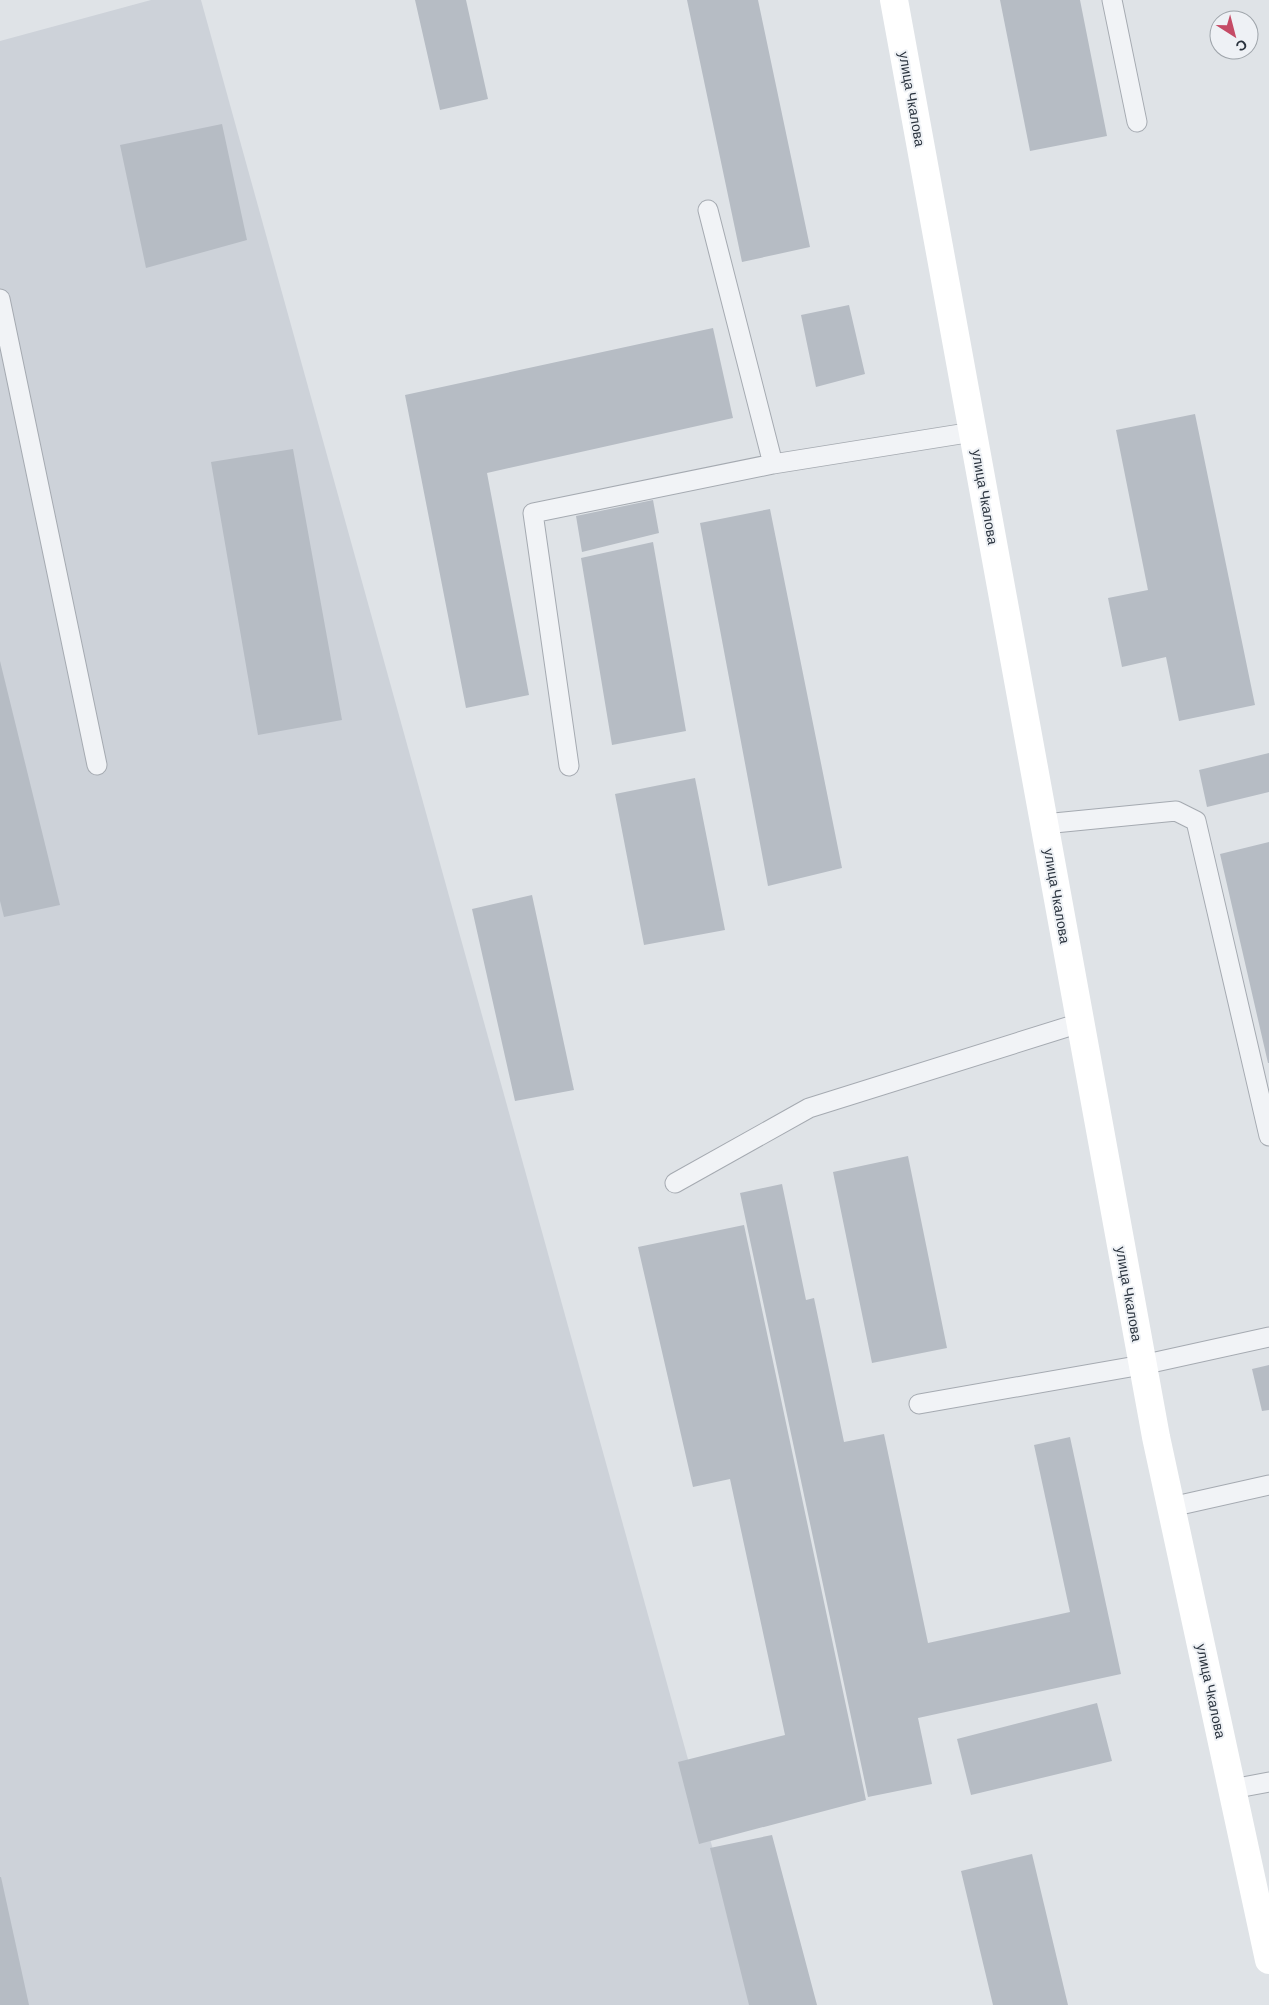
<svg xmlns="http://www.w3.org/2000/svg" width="1269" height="2005" font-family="Barlow,sans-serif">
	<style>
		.built { fill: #cdd2d9 }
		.building { fill: #b6bcc4 }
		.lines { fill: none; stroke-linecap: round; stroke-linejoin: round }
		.lane-casing { stroke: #a5aab1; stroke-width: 21 }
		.lane { stroke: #f1f3f6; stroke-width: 19 }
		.secondary { stroke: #fff; stroke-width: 28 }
		.labels { text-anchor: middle; stroke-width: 4; stroke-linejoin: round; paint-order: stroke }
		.street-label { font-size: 14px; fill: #29323d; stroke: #eef1f5 }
	</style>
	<rect width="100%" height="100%" fill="#dfe3e7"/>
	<path class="built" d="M151 0H201L756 2005H0V41Z"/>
	<path class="building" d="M415 0H466L488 99 440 110Z
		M687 0H758L810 247 742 262Z
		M1000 0H1080L1107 136 1030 151Z
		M222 124 247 240 146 268 120 145Z
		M849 305 865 374 816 387 801 315Z
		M713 328 733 418 487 473 529 695 466 708 405 395Z
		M1195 414 1255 705 1179 721 1166 657 1122 667 1108 598 1148 590 1116 430Z
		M293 449 342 720 258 735 211 462Z
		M653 500 659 533 582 552 576 516Z
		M770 509 842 868 768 886 700 523Z
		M653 542 686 731 612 745 581 558Z
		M0 661 60 905 4 917 0 901Z
		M1269 753V792L1207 807 1199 770Z
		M695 778 725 930 644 945 615 794Z
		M1269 842V1063H1268L1220 854Z
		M532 895 574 1090 515 1101 472 909Z
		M908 1156 947 1348 872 1363 833 1172Z
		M782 1184 806 1300 814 1298 844 1442 884 1434 928 1643 1070 1612 1034 1445 1070 1437 1121 1674 918 1718 932 1784 868 1797 740 1193Z
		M744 1225 866 1800 699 1844 678 1762 785 1735 730 1479 693 1487 638 1247Z
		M1269 1365V1410L1262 1411 1252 1369Z
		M1097 1703 1112 1761 971 1795 957 1739Z
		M772 1835 817 2005H749L710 1848Z
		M1032 1854 1068 2005H993L961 1871Z
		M0 1877H1L29 2005H0Z"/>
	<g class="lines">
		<g class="lane-casing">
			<path id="lane" d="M1112 0 1137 122
				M708 210 773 464 973 432
				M0 299 97 765
				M569 766 533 513 773 464
				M1044 824 1176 811 1196 821 1269 1136
				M675 1183 809 1108 1080 1023
				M919 1404 1142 1365 1269 1337
				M1171 1507 1269 1485
				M1232 1789 1269 1782"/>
		</g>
		<use href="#lane" class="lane"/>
		<path class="secondary" d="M894 0 1156 1437 1269 1960"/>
	</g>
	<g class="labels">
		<g class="street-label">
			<text transform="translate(912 99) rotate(80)" y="5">улица Чкалова</text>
			<text transform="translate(985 497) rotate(80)" y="5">улица Чкалова</text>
			<text transform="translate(1057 896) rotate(80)" y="5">улица Чкалова</text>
			<text transform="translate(1129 1294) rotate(80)" y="5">улица Чкалова</text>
			<text transform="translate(1211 1691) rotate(78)" y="5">улица Чкалова</text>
		</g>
	</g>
	<g transform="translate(1234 35) rotate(144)"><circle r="24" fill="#eef1f5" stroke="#9fa5ab"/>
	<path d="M0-4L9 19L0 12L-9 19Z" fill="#c54b66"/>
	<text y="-8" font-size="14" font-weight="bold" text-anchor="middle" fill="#29323d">С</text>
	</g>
</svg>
